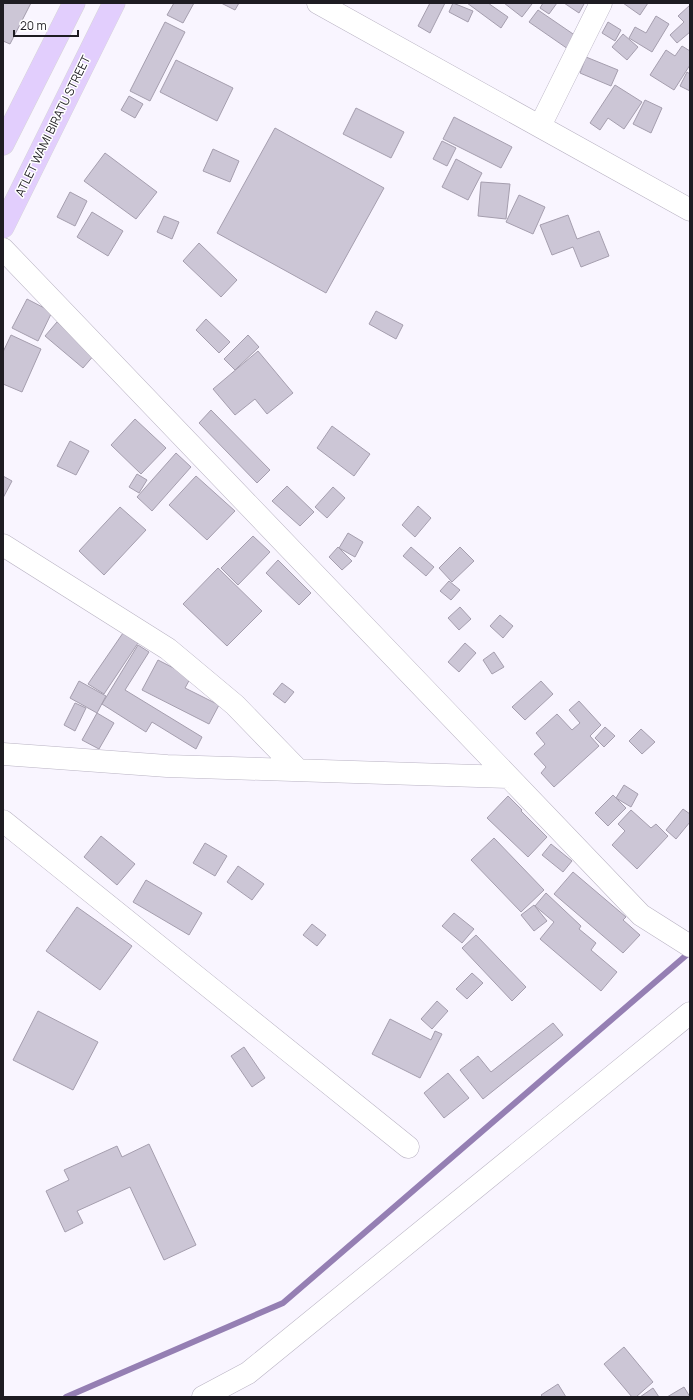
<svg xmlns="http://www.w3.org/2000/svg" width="693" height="1400" font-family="Manrope,sans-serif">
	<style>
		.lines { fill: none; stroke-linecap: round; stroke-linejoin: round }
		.stream { stroke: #957fb3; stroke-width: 6 }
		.building { fill: #ccc6d6; stroke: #a59eae }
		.minor-casing { stroke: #b9b3c3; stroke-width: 23 }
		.major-casing { stroke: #d6d6d7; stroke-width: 23 }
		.minor { stroke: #fff; stroke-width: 22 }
		.major { stroke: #e2cefd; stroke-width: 22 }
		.labels { text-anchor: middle; stroke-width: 3; stroke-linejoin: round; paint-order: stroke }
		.street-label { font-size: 12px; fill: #1e1c22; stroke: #fff }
	</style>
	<rect width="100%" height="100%" fill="#f9f5ff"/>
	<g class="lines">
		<path class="stream" d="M66 1397 283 1303 690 952"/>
	</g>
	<path class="building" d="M3 3H31L10 44 3 41Z
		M174 3H194L183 23 167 15Z
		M221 3H239L235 10Z
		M430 3H445L430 33 418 26Z
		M453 3 473 11 468 22 449 12Z
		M467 3H488L508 17 501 28Z
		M504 3H530L532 4 522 17Z
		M543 3H557L549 14 540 8Z
		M564 3H583L584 4 579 13Z
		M623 3H648L640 15Z
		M690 5V32L677 43 670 35 684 22 678 16Z
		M538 10 576 36 568 49 529 22Z
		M656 16 669 24 652 52 629 38 635 27 646 33Z
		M165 22 185 32 150 101 130 91Z
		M608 22 621 30 615 41 602 33Z
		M623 34 638 47 627 60 612 47Z
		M682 46 690 51V65L674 90 650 75 666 50 675 56Z
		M586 57 618 70 611 86 580 73Z
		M176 60 233 88 217 121 160 92Z
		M687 72 690 74V91L680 86Z
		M615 85 642 102 624 129 608 118 600 130 590 123Z
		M129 96 143 104 135 118 121 110Z
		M645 100 662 108 651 133 633 124Z
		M356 108 404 132 391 158 343 134Z
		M454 117 512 147 501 168 443 139Z
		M275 128 384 188 326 293 217 233Z
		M442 141 456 148 447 166 433 159Z
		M213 149 239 161 230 182 203 171Z
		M105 153 157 192 136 219 84 181Z
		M456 159 482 173 468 200 442 187Z
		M481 182 510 184 506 219 478 216Z
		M70 192 87 201 75 226 57 217Z
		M519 195 545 207 533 234 506 222Z
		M92 212 123 231 108 256 77 237Z
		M568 215 577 239 599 231 609 256 581 267 573 247 552 255 540 225Z
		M164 216 179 222 172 239 157 232Z
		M199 243 237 280 221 297 183 261Z
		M27 299 52 312 38 341 12 328Z
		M376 311 403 325 396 339 369 324Z
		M206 319 230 342 219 353 196 330Z
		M57 322 95 354 83 368 45 336Z
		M11 335 41 349 22 392 3 384V352Z
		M248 335 259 347 235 370 224 359Z
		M258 351 293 393 267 414 255 399 235 415 213 389Z
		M211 410 270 470 257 483 199 423Z
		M135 419 166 448 141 474 111 445Z
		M332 426 370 454 354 476 317 448Z
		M70 441 89 451 76 475 57 466Z
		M176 453 191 467 152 511 137 497Z
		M137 474 147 480 139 493 129 487Z
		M3 476 12 481 3 498Z
		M196 476 235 511 207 540 169 505Z
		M287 486 314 512 300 526 272 501Z
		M333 487 345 498 327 518 315 507Z
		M418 506 431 518 415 537 402 525Z
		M120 507 146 530 104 575 79 551Z
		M348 533 363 542 355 557 339 548Z
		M253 536 270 552 238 585 221 568Z
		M338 547 352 561 342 570 329 557Z
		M411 547 434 567 426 576 403 556Z
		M460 547 474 561 452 582 439 568Z
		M278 560 311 593 299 605 266 573Z
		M218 568 262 611 227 646 183 604Z
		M449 581 460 590 451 600 440 591Z
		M460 607 471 619 459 630 448 618Z
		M500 615 513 626 503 638 490 626Z
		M123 633 138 643 104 694 88 684Z
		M465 643 476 653 459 672 448 662Z
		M138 645 149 652 125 690 202 737 196 749 152 722 146 732 102 704Z
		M494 652 504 667 492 674 483 660Z
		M158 660 191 677 185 688 219 705 209 724 142 690Z
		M79 681 106 696 97 713 70 698Z
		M541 681 553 694 525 720 512 707Z
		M282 683 294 692 285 703 273 694Z
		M579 701 601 725 590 736 599 746 554 787 541 773 546 767 534 754 545 744 536 733 557 714 572 730 580 723 569 710Z
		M75 703 86 708 75 731 64 725Z
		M97 713 114 723 99 749 82 740Z
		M605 727 615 736 604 747 595 738Z
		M641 729 655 742 642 754 629 741Z
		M624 785 638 794 631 807 616 798Z
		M613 795 626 808 608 826 595 813Z
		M508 796 522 810 521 811 547 837 528 857 487 818Z
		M683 809 690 814V822L676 839 666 830Z
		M631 810 651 828 656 824 668 836 637 869 612 845 625 831 618 824Z
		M101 836 135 864 117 885 84 857Z
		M494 838 544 890 521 912 471 860Z
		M205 843 227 856 215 876 193 863Z
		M551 844 572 861 563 872 542 855Z
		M238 866 264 884 252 900 227 882Z
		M573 872 626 917 623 920 640 935 623 953 554 894Z
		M146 880 202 913 189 935 133 902Z
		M546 893 581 926 579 929 596 943 591 950 617 972 601 991 540 939 554 922 535 906Z
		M534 905 547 921 534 931 521 915Z
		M77 907 132 946 100 990 46 951Z
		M454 913 474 929 462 943 442 926Z
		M312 924 326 935 317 946 303 935Z
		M476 935 526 987 512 1001 462 948Z
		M472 973 483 983 467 999 456 989Z
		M437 1001 448 1011 432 1029 421 1019Z
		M38 1011 98 1042 73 1090 13 1060Z
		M390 1019 431 1040 435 1031 442 1034 420 1078 372 1054Z
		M553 1023 563 1035 483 1099 460 1070 478 1056 491 1072Z
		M244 1047 265 1078 252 1087 231 1056Z
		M448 1073 469 1098 444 1118 424 1093Z
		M149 1144 196 1245 164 1260 130 1187 77 1211 83 1223 65 1232 46 1191 69 1180 64 1170 117 1146 122 1157Z
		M624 1347 653 1382 636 1397H632L604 1364Z
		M558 1384 566 1397H543L541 1395Z
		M684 1387 690 1397H667Z
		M653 1388 659 1397H640Z"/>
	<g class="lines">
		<g class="minor-casing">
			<path id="minor" d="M318 3 690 210
				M540 126 601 3
				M3 249 641 915 690 946
				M3 545 168 649 235 705 298 770
				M3 754 167 766 508 777
				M3 821 408 1147
				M203 1397 248 1373 690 1013"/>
		</g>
		<g class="major-casing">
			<path id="major" d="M3 144 74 3
				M3 227 114 3"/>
		</g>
		<use href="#minor" class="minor"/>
		<use href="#major" class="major"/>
	</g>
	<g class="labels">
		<g class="street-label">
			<text transform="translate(53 126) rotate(-64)" y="4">ATLET WAMI BIRATU STREET</text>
		</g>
	</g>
	<rect width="693" height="1400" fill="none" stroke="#1e1c22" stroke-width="8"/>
	<path d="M14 30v6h64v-6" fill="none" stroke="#1e1c22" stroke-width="2"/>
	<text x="20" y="30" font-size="12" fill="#1e1c22" stroke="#ffffff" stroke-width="3" paint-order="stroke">20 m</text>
</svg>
